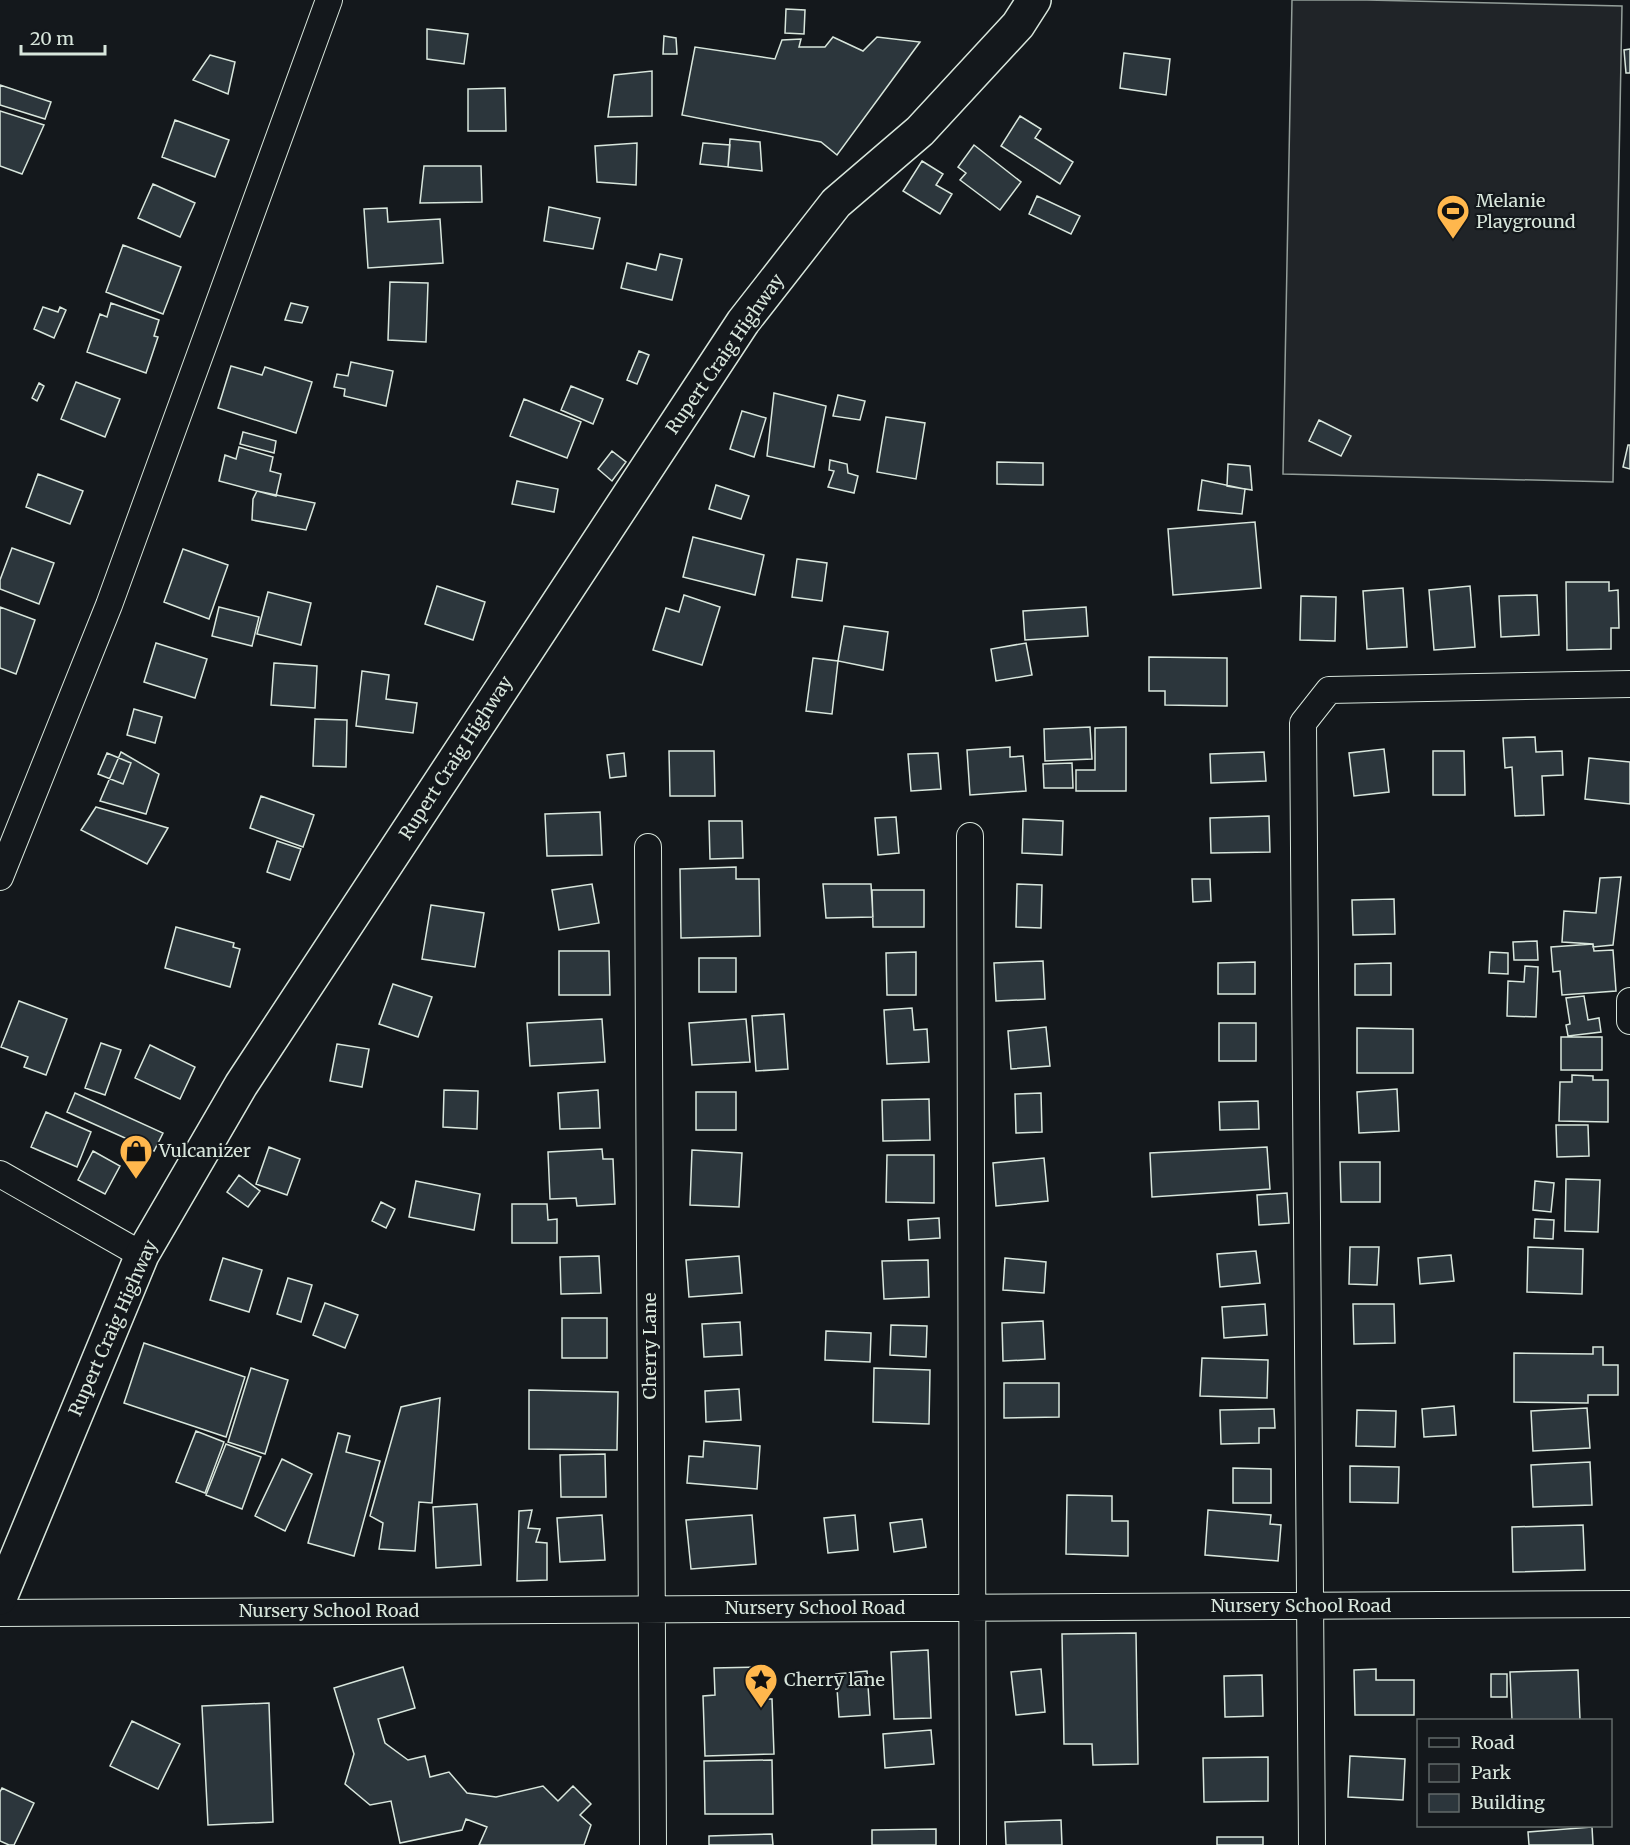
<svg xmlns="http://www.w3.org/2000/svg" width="1630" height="1845" font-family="Merriweather,serif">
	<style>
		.green { fill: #202428; stroke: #939e99; stroke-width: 1.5 }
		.building { fill: #2c363c; stroke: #d8e6dc; stroke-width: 1.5 }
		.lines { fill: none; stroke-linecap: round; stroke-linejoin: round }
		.street-casing { stroke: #d8e6dc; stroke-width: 28 }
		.primary-casing { stroke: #d8e6dc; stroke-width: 36 }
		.street { stroke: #14181c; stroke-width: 26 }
		.primary { stroke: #14181c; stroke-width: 33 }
		.labels { text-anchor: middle; stroke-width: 4.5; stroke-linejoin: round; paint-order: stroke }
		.poi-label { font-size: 18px; fill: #d8e6dc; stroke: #14181c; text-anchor: start }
		.street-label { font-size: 18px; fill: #d8e6dc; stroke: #14181c }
	</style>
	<rect width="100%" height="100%" fill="#14181c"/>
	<path class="green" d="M1292 0H1367L1622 6 1613 482 1283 474Z"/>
	<path class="building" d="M786 9 805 10 804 34 785 33Z
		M427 29 468 34 464 64 427 59Z
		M664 36 676 38 677 54H663Z
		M833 37 863 51 877 37 920 42 837 155 821 142 682 115 695 47 775 59 782 40 801 39 799 47H825Z
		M1630 49V73H1626L1624 50Z
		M1124 53 1170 59 1166 95 1120 88Z
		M210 55 235 62 228 94 193 80Z
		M652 71V116L608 117 614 75Z
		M0 85 51 102 45 119 0 105Z
		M505 88 506 131H468V89Z
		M0 111 44 125 22 174 0 166Z
		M1020 116 1041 129 1035 138 1073 162 1060 184 1001 146Z
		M175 120 229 140 215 177 162 157Z
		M730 139 760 142 762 171 728 167Z
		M637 143 636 185 597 182 595 146Z
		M703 143 730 145 728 167 700 164Z
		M974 145 1021 182 1000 210 960 180 966 173 958 167Z
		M922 161 943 174 936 185 952 194 940 214 903 191Z
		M424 166H481L482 202 420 203Z
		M153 184 195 203 180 237 138 218Z
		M1037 196 1080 216 1071 234 1029 214Z
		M549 207 600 218 593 249 544 241Z
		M387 208 388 222 440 219 443 263 368 268 364 209Z
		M123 245 181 267 163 314 106 292Z
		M660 254 682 259 672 300 621 288 627 263 656 270Z
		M390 282 428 283 426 342 388 340Z
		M111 303 159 320 154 336 158 337 146 373 87 352 100 314 107 317Z
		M291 303 308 307 302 323 285 320Z
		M43 307 58 312 60 307 66 310 54 338 34 329Z
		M639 351 649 355 637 384 627 380Z
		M351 362 393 371 386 406 344 396 345 389 334 387 337 374 348 376Z
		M231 366 262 375 265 367 312 382 296 433 218 408Z
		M76 382 120 399 105 437 61 419Z
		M39 383 44 386 37 401 32 398Z
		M571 386 603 399 593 424 561 410Z
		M774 393 826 406 814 467 767 456Z
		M838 395 865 401 860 420 833 416Z
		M524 399 581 422 567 458 510 436Z
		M742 411 766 418 754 457 730 449Z
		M886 417 925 423 916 479 877 472Z
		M1319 420 1351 436 1341 456 1309 441Z
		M243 432 276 441 274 453 240 444Z
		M1628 445H1630V469L1623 467Z
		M239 447 273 457 270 471 281 474 276 496 219 481 225 455 236 459Z
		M612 451 626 462 612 481 598 469Z
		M830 460 847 464 848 473 858 476 854 493 828 487 834 471 829 470Z
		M997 462 1043 463V485L997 484Z
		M1228 464 1250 466 1252 490 1227 486Z
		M38 474 83 491 70 524 26 507Z
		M1202 480 1245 489 1242 514 1198 510Z
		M517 481 558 489 554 512 512 504Z
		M716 485 749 496 741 519 709 509Z
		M257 491 315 503 306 530 252 520 253 499Z
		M1255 522 1261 588 1173 595 1168 529Z
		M693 537 764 555 755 595 683 577Z
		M12 548 54 563 39 604 0 589V580Z
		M183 549 228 565 209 619 164 602Z
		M797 559 827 563 822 601 792 597Z
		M1566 582H1609V591L1618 590 1619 628H1611V649L1567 650Z
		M437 586 485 602 473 640 425 624Z
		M1470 586 1475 647 1434 650 1429 590Z
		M1403 588 1407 647 1367 649 1363 591Z
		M268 592 311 603 301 645 257 634Z
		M684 595 720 607 702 665 653 650 666 608 679 612Z
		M1537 595 1539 635 1501 637 1499 596Z
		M1301 596 1336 597 1335 641 1300 640Z
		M0 607 35 620 16 674 0 668Z
		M219 607 259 617 252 646 212 636Z
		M1086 607 1088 636 1025 640 1023 611Z
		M844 626 888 632 883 670 838 661Z
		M156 643 207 659 195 698 144 682Z
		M1026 643 1032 675 996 681 991 649Z
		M1149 657 1227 658V706L1165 705V691H1149Z
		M813 658 838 661 832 714 806 711Z
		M274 663 317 666 315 708 271 705Z
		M362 671 389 675 386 699 417 703 413 733 356 726Z
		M134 709 162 717 155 743 127 735Z
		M315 719 347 720 346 767 313 766Z
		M1090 727 1092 759 1045 761 1044 729Z
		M1126 727V791H1076V770H1095V728Z
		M1535 737 1536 752 1562 751 1563 775 1542 776 1544 815 1515 816 1512 767 1505 768 1503 738Z
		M1010 747V757L1023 756 1026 791 970 795 967 750Z
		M1384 749 1389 792 1354 796 1349 753Z
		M669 751H714L715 796H670Z
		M1433 751H1464L1465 795H1433Z
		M121 752 159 774 146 814 100 801Z
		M1264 752 1266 781 1211 783 1210 754Z
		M107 753 131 763 123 784 98 774Z
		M624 753 626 776 610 778 607 755Z
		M938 753 941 789 911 791 908 754Z
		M1589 758 1630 762V804L1585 799Z
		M1072 763 1073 788H1044L1043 764Z
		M261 796 314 815 303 847 250 828Z
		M96 807 168 828 147 864 81 830Z
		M600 812 602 855 547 856 545 814Z
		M1269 816 1270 852 1211 853 1210 818Z
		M896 817 899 853 878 855 875 818Z
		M1023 819 1063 821 1062 855 1022 853Z
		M709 821H742L743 858 710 859Z
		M277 841 301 849 290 880 267 872Z
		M736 867V879H759L760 936 681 938 680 869Z
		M1621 877 1613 945 1593 947V944L1562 942 1564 911 1596 913 1600 878Z
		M1192 879H1210L1211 901 1193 902Z
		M592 884 599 923 559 930 552 890Z
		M823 884H871L873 917 826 918Z
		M1017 884 1042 885 1041 928 1016 927Z
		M872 890H924V927H873Z
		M1394 899 1395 934 1353 935 1352 900Z
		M431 905 484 913 475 967 422 959Z
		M176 927 234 943 233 947 240 949 230 987 165 968Z
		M1537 941 1538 960H1514L1513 942Z
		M1593 944 1594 951 1613 950 1616 991 1562 995 1560 971 1553 972 1551 947Z
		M559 951H609L610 995H559Z
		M916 952V995H887L886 953Z
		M1490 952 1508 953V974L1489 973Z
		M699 958H736V992H699Z
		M1043 961 1045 999 996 1001 994 963Z
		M1255 962V994H1218V963Z
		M1391 963V995H1355V964Z
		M1525 966 1538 967 1536 1017 1507 1016 1508 981 1524 982Z
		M393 984 432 997 418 1037 379 1024Z
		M1584 996 1588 1020 1599 1018 1601 1032 1568 1036 1566 1025 1570 1024 1566 998Z
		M19 1001 67 1019 46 1075 24 1067 28 1057 1 1047Z
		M912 1008 914 1030 927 1029 929 1062 887 1064 884 1010Z
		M784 1014 788 1069 756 1071 752 1016Z
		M602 1019 605 1062 530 1066 527 1023Z
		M746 1019 750 1062 692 1065 689 1023Z
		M1219 1023H1256V1061H1219Z
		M1046 1027 1050 1066 1011 1069 1008 1031Z
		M1357 1028 1413 1029V1073H1357Z
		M1561 1037H1602V1070H1561Z
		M101 1043 121 1050 105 1095 85 1088Z
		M337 1044 369 1049 362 1087 330 1081Z
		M150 1045 195 1067 180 1099 135 1078Z
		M1572 1075 1593 1076V1080H1608V1122L1559 1121 1560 1082H1572Z
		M1397 1089 1399 1131 1359 1133 1357 1092Z
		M444 1090 478 1091 477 1129 443 1127Z
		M598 1090 600 1128 560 1129 558 1093Z
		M696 1092H736V1130H696Z
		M75 1093 163 1133 154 1151 67 1112Z
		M1041 1093 1042 1132 1016 1133 1015 1094Z
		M929 1099 930 1140 883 1141 882 1100Z
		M1258 1101 1259 1129 1220 1130 1219 1102Z
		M46 1112 91 1132 77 1167 31 1147Z
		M1556 1125H1588L1589 1156 1557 1157Z
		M269 1147 300 1159 287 1195 256 1184Z
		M1267 1147 1270 1189 1152 1197 1150 1153Z
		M602 1149 603 1159H613L615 1204 577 1206 576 1198 550 1199 548 1152Z
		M692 1150 742 1153 739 1207 690 1205Z
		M93 1151 120 1166 105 1194 78 1180Z
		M887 1155H934V1203L886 1202Z
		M1044 1158 1048 1201 996 1206 993 1163Z
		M1340 1162H1380V1202H1341Z
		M239 1175 260 1191 248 1207 227 1192Z
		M1566 1179 1600 1180 1598 1232 1565 1231Z
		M416 1181 480 1194 474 1230 409 1217Z
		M1535 1181 1554 1183 1551 1212 1533 1210Z
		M1287 1193 1289 1223 1259 1225 1257 1195Z
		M381 1202 395 1209 386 1228 372 1221Z
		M512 1204H547L548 1220 557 1219V1243H512Z
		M939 1218 940 1238 909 1240 908 1220Z
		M1535 1219 1554 1220 1553 1239 1534 1238Z
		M1350 1247H1379L1377 1285 1349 1284Z
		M1528 1247 1583 1249 1582 1294 1527 1292Z
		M1256 1251 1260 1283 1220 1287 1217 1254Z
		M1451 1255 1454 1281 1420 1284 1418 1258Z
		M599 1256 601 1293 561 1294 560 1257Z
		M739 1256 742 1293 689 1297 686 1260Z
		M223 1258 262 1270 249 1312 210 1300Z
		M1005 1258 1046 1262 1044 1293 1003 1290Z
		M928 1260 929 1297 884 1299 882 1261Z
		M288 1278 312 1285 301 1322 277 1314Z
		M325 1303 358 1315 345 1348 313 1335Z
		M1265 1304 1267 1335 1224 1338 1222 1307Z
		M1353 1304H1394L1395 1343 1354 1344Z
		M562 1318H607V1358H562Z
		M1043 1321 1045 1359 1003 1361 1002 1323Z
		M740 1322 742 1355 704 1357 702 1324Z
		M891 1325 927 1326 926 1357 890 1355Z
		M826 1331 871 1333 870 1362 825 1360Z
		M144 1343 245 1377 226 1437 124 1403Z
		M1593 1347H1603V1365H1618V1395H1588V1403L1514 1402V1353L1593 1354Z
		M1202 1358 1268 1360 1267 1398 1200 1396Z
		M251 1368 288 1380 265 1454 228 1442Z
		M874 1368 930 1370 929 1424 873 1422Z
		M1004 1383H1059V1417L1004 1418Z
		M739 1389 741 1420 706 1422 705 1391Z
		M529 1390 618 1392 617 1450 529 1449Z
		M440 1398 432 1503 419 1502 415 1551 379 1549 383 1523 370 1516 401 1407Z
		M1454 1406 1456 1435 1424 1437 1422 1409Z
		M1587 1408 1590 1448 1533 1451 1531 1411Z
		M1274 1409 1275 1428H1259V1443L1221 1444 1220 1410Z
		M1357 1410 1396 1411 1395 1447 1356 1446Z
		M196 1431 224 1442 205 1493 176 1482Z
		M338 1433 350 1436 346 1452 380 1461 354 1556 308 1543Z
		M704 1441 760 1446 757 1489 687 1483 689 1456 703 1457Z
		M226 1444 261 1457 242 1509 206 1495Z
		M605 1454 606 1497H561L560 1455Z
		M282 1459 312 1474 285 1531 255 1516Z
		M1590 1462 1592 1505 1533 1507 1531 1465Z
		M1350 1466 1399 1467 1398 1503 1350 1502Z
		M1233 1468 1271 1469V1503H1233Z
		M1067 1495 1112 1496V1521H1128V1556L1066 1554Z
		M477 1504 481 1565 436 1568 433 1507Z
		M532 1510 528 1528 540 1529 536 1542 547 1543V1580L517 1581 519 1511Z
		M1208 1510 1271 1515 1270 1524 1281 1525 1278 1561 1205 1555Z
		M602 1515 605 1560 560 1562 557 1518Z
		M752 1515 756 1564 691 1569 686 1520Z
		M855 1515 858 1550 828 1553 824 1518Z
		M922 1519 926 1547 894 1552 890 1523Z
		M1583 1525 1585 1570 1513 1572 1512 1527Z
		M1136 1633 1138 1764 1093 1765 1092 1744H1064L1062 1634Z
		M928 1650 931 1718 894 1719 891 1652Z
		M403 1667 415 1708 378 1719 385 1743 408 1760 425 1756 430 1777 449 1772 467 1793 496 1797 543 1786 558 1801 573 1786 591 1804 580 1815 591 1825 584 1845H479L487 1827 466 1819 462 1830 400 1843 391 1801 370 1805 345 1784 354 1754 334 1688Z
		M760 1667 761 1699H772L774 1754 705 1756 703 1696 715 1695 714 1668Z
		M1041 1669 1045 1712 1016 1715 1011 1672Z
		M1376 1669V1680H1414V1715H1355L1354 1670Z
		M1578 1670 1580 1720H1512L1510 1672Z
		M867 1671 870 1715 839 1717 836 1674Z
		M1491 1674H1507V1697H1491Z
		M1262 1675 1263 1716 1225 1717 1224 1676Z
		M269 1703 273 1822 208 1825 202 1706Z
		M132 1721 180 1744 158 1789 110 1766Z
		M931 1730 934 1764 885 1768 883 1734Z
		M1350 1756 1405 1759 1403 1800 1348 1797Z
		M1268 1757V1801L1204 1802 1203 1758Z
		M772 1760 773 1814H705L704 1761Z
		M2 1788 34 1803 14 1845H9L0 1841V1792Z
		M1061 1820 1062 1845H1006L1005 1822Z
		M1592 1827 1593 1845H1529L1528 1832Z
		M936 1829V1845H872V1830Z
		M772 1834 773 1845H709V1836Z
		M1217 1837H1263V1845H1217Z"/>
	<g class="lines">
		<g class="street-casing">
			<path id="street" d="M970 836 973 1845
				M648 847 653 1845
				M0 877 109 605 329 0
				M1630 1001V1021
				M0 1174 142 1255
				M0 1613 1630 1604
				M1312 1845 1303 723 1329 690 1630 684"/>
		</g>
		<g class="primary-casing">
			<path id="primary" d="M0 1598 142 1255 241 1085 743 322 836 203 920 131 1018 25 1034 0"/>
		</g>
		<use href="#street" class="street"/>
		<use href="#primary" class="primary"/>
	</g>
	<defs>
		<g id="stadium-pin" transform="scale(1.725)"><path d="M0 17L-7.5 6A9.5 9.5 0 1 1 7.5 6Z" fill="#ffb74d" stroke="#14181c"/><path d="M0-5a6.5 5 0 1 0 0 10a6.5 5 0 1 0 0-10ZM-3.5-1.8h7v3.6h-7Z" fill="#111"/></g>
		<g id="shop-pin" transform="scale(1.725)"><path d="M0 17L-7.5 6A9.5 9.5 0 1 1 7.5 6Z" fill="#ffb74d" stroke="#14181c"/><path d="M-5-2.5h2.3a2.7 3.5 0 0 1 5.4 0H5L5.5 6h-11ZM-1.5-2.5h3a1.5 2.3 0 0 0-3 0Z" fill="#111"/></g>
		<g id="sight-pin" transform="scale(1.725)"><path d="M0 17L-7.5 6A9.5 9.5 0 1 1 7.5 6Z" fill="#ffb74d" stroke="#14181c"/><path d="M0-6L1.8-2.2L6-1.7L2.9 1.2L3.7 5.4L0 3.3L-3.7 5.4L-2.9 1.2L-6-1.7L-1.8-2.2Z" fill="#111"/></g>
	</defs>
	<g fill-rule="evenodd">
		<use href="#stadium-pin" x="1453" y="211"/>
		<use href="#shop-pin" x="136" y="1151"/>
		<use href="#sight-pin" x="761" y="1680"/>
	</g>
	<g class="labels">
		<g class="poi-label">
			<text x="1476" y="207">Melanie<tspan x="1476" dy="21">Playground</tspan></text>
			<text x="159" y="1157">Vulcanizer</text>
			<text x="784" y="1686">Cherry lane</text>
		</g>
		<g class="street-label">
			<text transform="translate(725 354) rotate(-55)" y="6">Rupert Craig Highway</text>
			<text transform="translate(456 758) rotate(-57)" y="6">Rupert Craig Highway</text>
			<text transform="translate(113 1328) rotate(-66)" y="6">Rupert Craig Highway</text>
			<text transform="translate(650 1346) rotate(-90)" y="6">Cherry Lane</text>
			<text x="1301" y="1612">Nursery School Road</text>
			<text x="815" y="1614">Nursery School Road</text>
			<text x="329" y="1617">Nursery School Road</text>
		</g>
	</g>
	<rect x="1417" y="1719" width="195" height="108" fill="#14181c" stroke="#626a69" stroke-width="1.5"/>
	<rect x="1429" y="1738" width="30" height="9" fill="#14181c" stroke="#626a69" stroke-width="1.5"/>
	<text x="1471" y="1749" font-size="18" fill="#d8e6dc">Road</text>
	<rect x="1429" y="1764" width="30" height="18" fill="#202428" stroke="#626a69" stroke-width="1.5"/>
	<text x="1471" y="1779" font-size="18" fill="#d8e6dc">Park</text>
	<rect x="1429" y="1794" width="30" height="18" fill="#2c363c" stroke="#626a69" stroke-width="1.5"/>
	<text x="1471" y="1809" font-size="18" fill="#d8e6dc">Building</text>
	<path d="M21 45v9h84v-9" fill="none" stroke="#d8e6dc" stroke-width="3"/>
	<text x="30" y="45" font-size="18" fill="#d8e6dc" stroke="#14181c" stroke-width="4.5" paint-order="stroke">20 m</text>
</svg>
